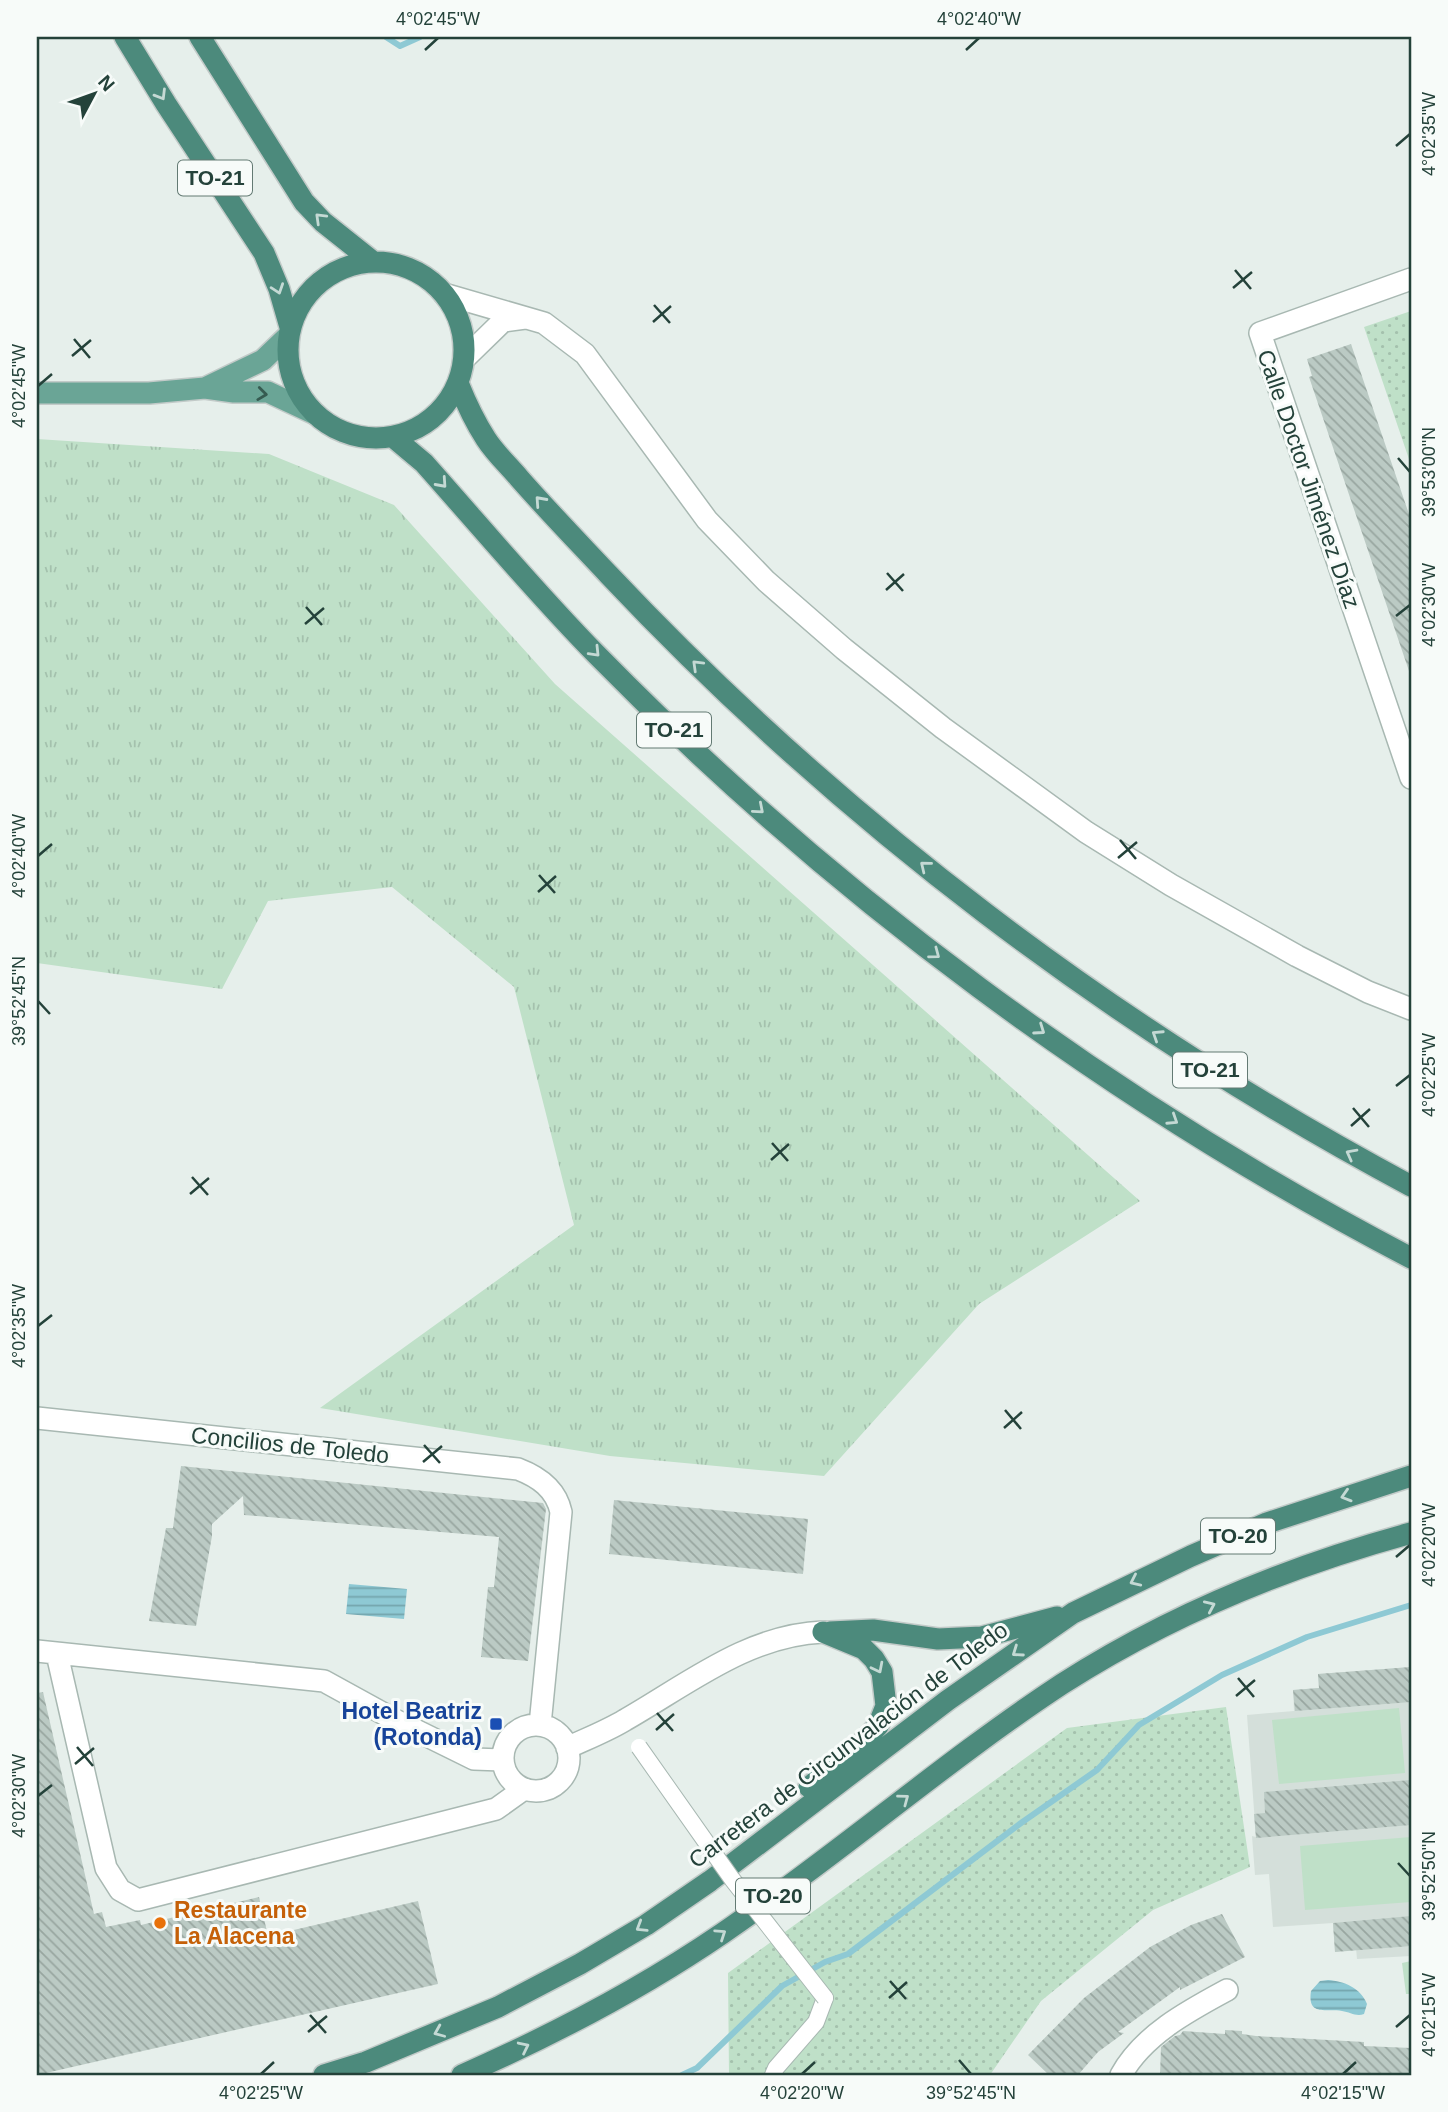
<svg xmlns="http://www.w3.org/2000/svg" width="1448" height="2112" font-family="Helvetica,sans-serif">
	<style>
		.built { fill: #d4dfda }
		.grass { fill: url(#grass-tufts) }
		.park { fill: url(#park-dots) }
		.garden { fill: #bfe0c8 }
		.water { fill: url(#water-rules) }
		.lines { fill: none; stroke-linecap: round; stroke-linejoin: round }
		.stream { stroke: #8ec9d4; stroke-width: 6 }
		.building { fill: url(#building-back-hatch) }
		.pedestrian-casing { stroke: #a8b8b2; stroke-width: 18 }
		.minor-casing { stroke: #a8b8b2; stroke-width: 24 }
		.primary-casing { stroke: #c2cac8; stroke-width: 24 }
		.trunk-casing { stroke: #c2cac8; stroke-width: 24 }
		.pedestrian { stroke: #fff; stroke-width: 16 }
		.minor { stroke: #fff; stroke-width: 21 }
		.primary { stroke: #6aa596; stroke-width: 21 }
		.trunk { stroke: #4c8a7c; stroke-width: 21 }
		.pedestrian-bridge-casing { stroke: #a8b8b2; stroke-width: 18; stroke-linecap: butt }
		.pedestrian-bridge { stroke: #fff; stroke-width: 16 }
		.oneway { stroke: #c4d9d4 }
		.oneway2 { stroke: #365b51 }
		.ticks { fill: none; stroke: #24423a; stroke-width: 2.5 }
		.transit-dot { fill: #1a4fb4; stroke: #f7fbf9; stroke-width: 2.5 }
		.food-dot { fill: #e8710a; stroke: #f7fbf9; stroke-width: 2.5 }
		.labels { text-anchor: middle; stroke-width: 6; stroke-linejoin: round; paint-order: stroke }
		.shield { fill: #f7fbf9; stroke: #637a73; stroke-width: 2 }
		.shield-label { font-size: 21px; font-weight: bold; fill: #24423a }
		.street-label { font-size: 23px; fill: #24423a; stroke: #f7fbf9 }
		.transit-label { font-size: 23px; font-weight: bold; fill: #164399; stroke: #f7fbf9; text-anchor: end }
		.food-label { font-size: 23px; font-weight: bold; fill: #c56008; stroke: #f7fbf9; text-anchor: start }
		.neatline { fill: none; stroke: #24423a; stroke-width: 2.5 }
		.ticks-label { font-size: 18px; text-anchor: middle; fill: #24423a }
	</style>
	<defs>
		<pattern id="grass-tufts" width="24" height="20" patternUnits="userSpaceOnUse" patternTransform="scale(1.75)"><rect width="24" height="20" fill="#bfe0c8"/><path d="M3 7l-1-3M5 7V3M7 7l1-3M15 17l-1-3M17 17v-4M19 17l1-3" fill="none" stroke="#a4c1ad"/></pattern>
		<pattern id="park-dots" width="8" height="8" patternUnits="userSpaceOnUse" patternTransform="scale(1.75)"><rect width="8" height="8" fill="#bfe0c8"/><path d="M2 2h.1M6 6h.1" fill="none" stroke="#a4c1ad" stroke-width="1.8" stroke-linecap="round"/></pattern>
		<pattern id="water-rules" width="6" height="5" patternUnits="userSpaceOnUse" patternTransform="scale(1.75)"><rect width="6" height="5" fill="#8ec9d4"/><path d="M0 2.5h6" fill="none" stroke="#74a5ad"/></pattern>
		<pattern id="building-back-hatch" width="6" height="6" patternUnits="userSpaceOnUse" patternTransform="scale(1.75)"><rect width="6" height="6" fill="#bbcac4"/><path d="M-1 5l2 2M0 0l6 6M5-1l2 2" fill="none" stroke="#98a6a0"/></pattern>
	</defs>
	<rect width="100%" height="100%" fill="#e6efeb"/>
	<path class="built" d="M1411 1667V1956L1357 1959 1356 1948 1335 1952 1333 1923 1273 1927 1269 1874 1255 1875 1252 1836 1256 1837 1247 1715 1294 1711 1293 1690 1319 1688 1318 1674Z"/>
	<path class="grass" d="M37 439 269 454 394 505 555 684 1140 1201 979 1304 824 1476 610 1456 320 1408 574 1225 514 987 392 887 268 901 222 989 37 963Z"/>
	<path class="park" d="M1411 311V465L1364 327Z
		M1226 1707 1250 1867 1153 1910 1041 2001 990 2075H729L728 1973 1067 1728Z"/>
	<path class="garden" d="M1399 1708 1405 1773 1279 1784 1272 1720Z
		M1411 1837V1902L1305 1910 1300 1846Z
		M1411 1961V1994H1406L1402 1963Z"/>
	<path class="water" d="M349 1584 407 1589 404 1619 346 1614Z
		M1328 1980C1344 1981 1361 1988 1367 2004L1364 2014C1356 2017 1350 2012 1342 2011 1326 2008 1307 2017 1311 1991L1320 1981Z"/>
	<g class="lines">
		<path class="stream" d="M386 37 400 46 420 37
			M682 2075 697 2068 782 1986 825 1962 848 1954 1021 1823 1097 1770 1139 1725 1222 1675 1307 1637 1411 1605"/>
	</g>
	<path class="building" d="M1351 344 1411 520V671H1409L1309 377 1312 376 1307 359Z
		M181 1466 543 1503 546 1509 528 1661 481 1657 488 1587H494L499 1537 244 1515 243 1496 212 1524V1536L196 1626 149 1621 166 1528H173Z
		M614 1500 808 1519 803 1574 609 1554Z
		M1411 1667V1702L1295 1711 1293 1690 1319 1688 1318 1674Z
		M43 1692 94 1914 102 1912 106 1927 140 1920 141 1925 259 1897 268 1936 418 1901 438 1984 37 2075V1693Z
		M1411 1780V1825L1256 1838 1254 1814 1265 1813 1264 1792Z
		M1222 1914 1245 1957 1180 1990V1987L1118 2032 1124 2033 1098 2052 1078 2075H1049L1028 2055 1084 1998 1150 1947 1191 1925Z
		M1411 1916V1946L1335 1952 1333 1923Z
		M1225 2030 1242 2031V2034L1256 2036 1364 2042V2046L1411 2048V2075H1160L1161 2047 1175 2036 1180 2035 1183 2031 1225 2034Z"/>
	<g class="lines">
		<g class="pedestrian-casing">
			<path id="pedestrian" d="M773 2075 776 2068 816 2022 825 1998"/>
		</g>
		<g class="minor-casing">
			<path id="minor" d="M1411 279 1260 333 1411 778
				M444 294 544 323 585 354 707 520 766 581 844 649 943 728 1086 832 1171 885 1297 956 1368 992 1411 1009
				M464 359 503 321 525 318
				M37 1418 518 1469C539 1477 556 1489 561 1512L540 1725
				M37 1651 324 1681 395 1720 474 1759 502 1760
				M57 1654 106 1868 120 1890 138 1900 496 1809 524 1789
				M503 1758a33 33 0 1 1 66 0a33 33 0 1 1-66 0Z
				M567 1748C586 1739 607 1731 625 1720 688 1684 748 1635 823 1632
				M1121 2075C1143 2035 1188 2011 1227 1990"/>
		</g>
		<g class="primary-casing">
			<path id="primary" d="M205 388 263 360 288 336
				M37 393H149L205 388 234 392H268L315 414"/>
		</g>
		<g class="trunk-casing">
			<path id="trunk" d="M125 37 166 104 264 253 279 289 290 327
				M200 37 304 202 323 222 372 261
				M288 350a88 88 0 1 1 176 0a88 88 0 1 1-176 0Z
				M458 383C466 403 475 422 486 439 495 453 508 465 519 478 548 511 579 543 609 575 841 821 1113 1027 1411 1186
				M393 437 424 463C481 527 536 593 596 654 833 896 1110 1101 1411 1258
				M830 1632 873 1630 938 1639 982 1637 1057 1617
				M809 1787 859 1746 878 1726 886 1706 882 1672 874 1659 864 1649 823 1632
				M324 2075 366 2062 498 2007 580 1964 646 1925 710 1881 948 1700 1073 1613 1191 1556 1267 1523 1411 1476
				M462 2075C553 2035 641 1989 723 1933 839 1854 945 1761 1062 1684 1168 1616 1290 1566 1411 1533"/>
		</g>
		<use href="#pedestrian" class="pedestrian"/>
		<use href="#minor" class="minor"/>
		<use href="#primary" class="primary"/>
		<use href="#trunk" class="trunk"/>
		<g class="pedestrian-bridge-casing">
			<path id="pedestrian-bridge" d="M639 1747 732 1879 825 1998"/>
		</g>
		<use href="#pedestrian-bridge" class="pedestrian-bridge"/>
	</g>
	<defs><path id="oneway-chevron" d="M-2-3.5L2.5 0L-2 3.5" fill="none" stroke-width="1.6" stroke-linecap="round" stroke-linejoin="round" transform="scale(1.75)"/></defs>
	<g class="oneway">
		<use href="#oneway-chevron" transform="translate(161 95) rotate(59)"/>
		<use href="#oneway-chevron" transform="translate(320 218) rotate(-136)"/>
		<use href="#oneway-chevron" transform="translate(278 289) rotate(71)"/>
		<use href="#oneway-chevron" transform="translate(442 483) rotate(48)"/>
		<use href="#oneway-chevron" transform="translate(540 501) rotate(-132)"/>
		<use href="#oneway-chevron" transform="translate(595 652) rotate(46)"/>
		<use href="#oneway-chevron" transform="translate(697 665) rotate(-136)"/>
		<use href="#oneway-chevron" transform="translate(759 809) rotate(41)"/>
		<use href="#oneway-chevron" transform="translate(925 866) rotate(-141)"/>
		<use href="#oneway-chevron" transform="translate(935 954) rotate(37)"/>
		<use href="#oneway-chevron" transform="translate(1040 1030) rotate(35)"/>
		<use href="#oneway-chevron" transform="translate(1157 1035) rotate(-147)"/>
		<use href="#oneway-chevron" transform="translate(1173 1120) rotate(33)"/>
		<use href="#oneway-chevron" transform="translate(1351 1154) rotate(-152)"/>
		<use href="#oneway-chevron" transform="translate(1346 1496) rotate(163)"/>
		<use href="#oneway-chevron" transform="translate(1135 1581) rotate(155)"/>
		<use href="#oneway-chevron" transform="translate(1210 1606) rotate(-24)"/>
		<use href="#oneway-chevron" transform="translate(1017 1652) rotate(145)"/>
		<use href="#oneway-chevron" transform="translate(878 1668) rotate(63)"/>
		<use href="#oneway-chevron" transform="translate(904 1799) rotate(-37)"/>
		<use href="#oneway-chevron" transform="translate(641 1927) rotate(148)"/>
		<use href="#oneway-chevron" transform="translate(721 1934) rotate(-34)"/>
		<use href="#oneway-chevron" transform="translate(439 2032) rotate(157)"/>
		<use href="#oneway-chevron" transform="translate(524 2047) rotate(-26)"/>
	</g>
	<use class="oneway2" href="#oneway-chevron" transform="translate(262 394) rotate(7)"/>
	<path class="ticks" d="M425 50 438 38M966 50 979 38M1396 146 1410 134M1235 270 1251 289M1233 288 1252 272M654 305 670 323M653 322 671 306M74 339 90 358M72 356 91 340M38 386 52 374M1398 458 1410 472M887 573 903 591M886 590 904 574M306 607 322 625M1396 616 1410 605M305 624 324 608M1120 840 1136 859M38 856 52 844M1118 858 1137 842M539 875 555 893M538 892 556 876M38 1001 50 1014M1396 1086 1410 1075M1353 1108 1369 1127M1351 1126 1370 1109M772 1143 788 1161M771 1160 789 1144M192 1177 208 1195M190 1194 209 1178M38 1326 52 1315M1005 1410 1021 1429M1004 1428 1022 1412M424 1445 440 1463M423 1462 442 1446M1396 1557 1410 1545M1238 1678 1254 1697M1236 1696 1255 1680M657 1713 673 1731M656 1730 674 1714M77 1747 93 1766M75 1764 94 1748M38 1796 52 1785M1398 1863 1410 1876M890 1981 906 1999M889 1998 907 1982M310 2015 326 2033M1396 2027 1410 2015M308 2032 327 2016M959 2060 971 2074M261 2074 274 2062M802 2074 815 2062M1343 2074 1356 2062"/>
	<rect class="transit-dot" x="489" y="1717" width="14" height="14" rx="3.5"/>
	<circle class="food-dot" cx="160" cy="1923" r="7"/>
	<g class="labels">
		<g class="shield">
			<rect x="178" y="160.5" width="74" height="35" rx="5"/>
			<rect x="637" y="712.5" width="74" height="35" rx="5"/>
			<rect x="1173" y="1052.5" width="74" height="35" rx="5"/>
			<rect x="1201" y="1518.5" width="74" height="35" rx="5"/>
			<rect x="736" y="1878.5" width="74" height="35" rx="5"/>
		</g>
		<g class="shield-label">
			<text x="215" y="185">TO-21</text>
			<text x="674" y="737">TO-21</text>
			<text x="1210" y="1077">TO-21</text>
			<text x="1238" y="1543">TO-20</text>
			<text x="773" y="1903">TO-20</text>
		</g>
		<g class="street-label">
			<text transform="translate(1309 479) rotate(71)" y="8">Calle Doctor Jiménez Díaz</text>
			<text transform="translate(290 1445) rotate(6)" y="8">Concilios de Toledo</text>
			<text transform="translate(848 1745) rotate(-37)" y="8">Carretera de Circunvalación de Toledo</text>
		</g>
		<g class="transit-label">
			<text x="482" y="1719">Hotel Beatriz<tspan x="482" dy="26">(Rotonda)</tspan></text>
		</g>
		<g class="food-label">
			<text x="174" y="1918">Restaurante<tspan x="174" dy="26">La Alacena</tspan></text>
		</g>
	</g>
	<rect width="1448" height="2112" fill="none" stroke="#f7fbf9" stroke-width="77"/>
	<g transform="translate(94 94) rotate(49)" stroke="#f7fbf9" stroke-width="5" paint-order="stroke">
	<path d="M0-5L12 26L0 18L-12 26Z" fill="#24423a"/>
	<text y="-10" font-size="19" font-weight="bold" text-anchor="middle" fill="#24423a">N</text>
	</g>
	<rect x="38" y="38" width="1372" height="2036" class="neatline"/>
	<g class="ticks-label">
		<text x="438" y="25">4°02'45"W</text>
		<text x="979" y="25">4°02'40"W</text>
		<text transform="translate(1429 134) rotate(-90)" y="6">4°02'35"W</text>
		<text transform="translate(19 386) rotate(-90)" y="6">4°02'45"W</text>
		<text transform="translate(1429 472) rotate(-90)" y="6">39°53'00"N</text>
		<text transform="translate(1429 605) rotate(-90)" y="6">4°02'30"W</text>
		<text transform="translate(19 856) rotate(-90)" y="6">4°02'40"W</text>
		<text transform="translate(19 1001) rotate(-90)" y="6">39°52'45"N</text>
		<text transform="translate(1429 1075) rotate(-90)" y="6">4°02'25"W</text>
		<text transform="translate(19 1326) rotate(-90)" y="6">4°02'35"W</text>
		<text transform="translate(1429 1545) rotate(-90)" y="6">4°02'20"W</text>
		<text transform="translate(19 1796) rotate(-90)" y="6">4°02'30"W</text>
		<text transform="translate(1429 1876) rotate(-90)" y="6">39°52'50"N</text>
		<text transform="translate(1429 2015) rotate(-90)" y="6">4°02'15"W</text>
		<text x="261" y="2099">4°02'25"W</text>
		<text x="802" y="2099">4°02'20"W</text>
		<text x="971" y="2099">39°52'45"N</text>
		<text x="1343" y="2099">4°02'15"W</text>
	</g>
</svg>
